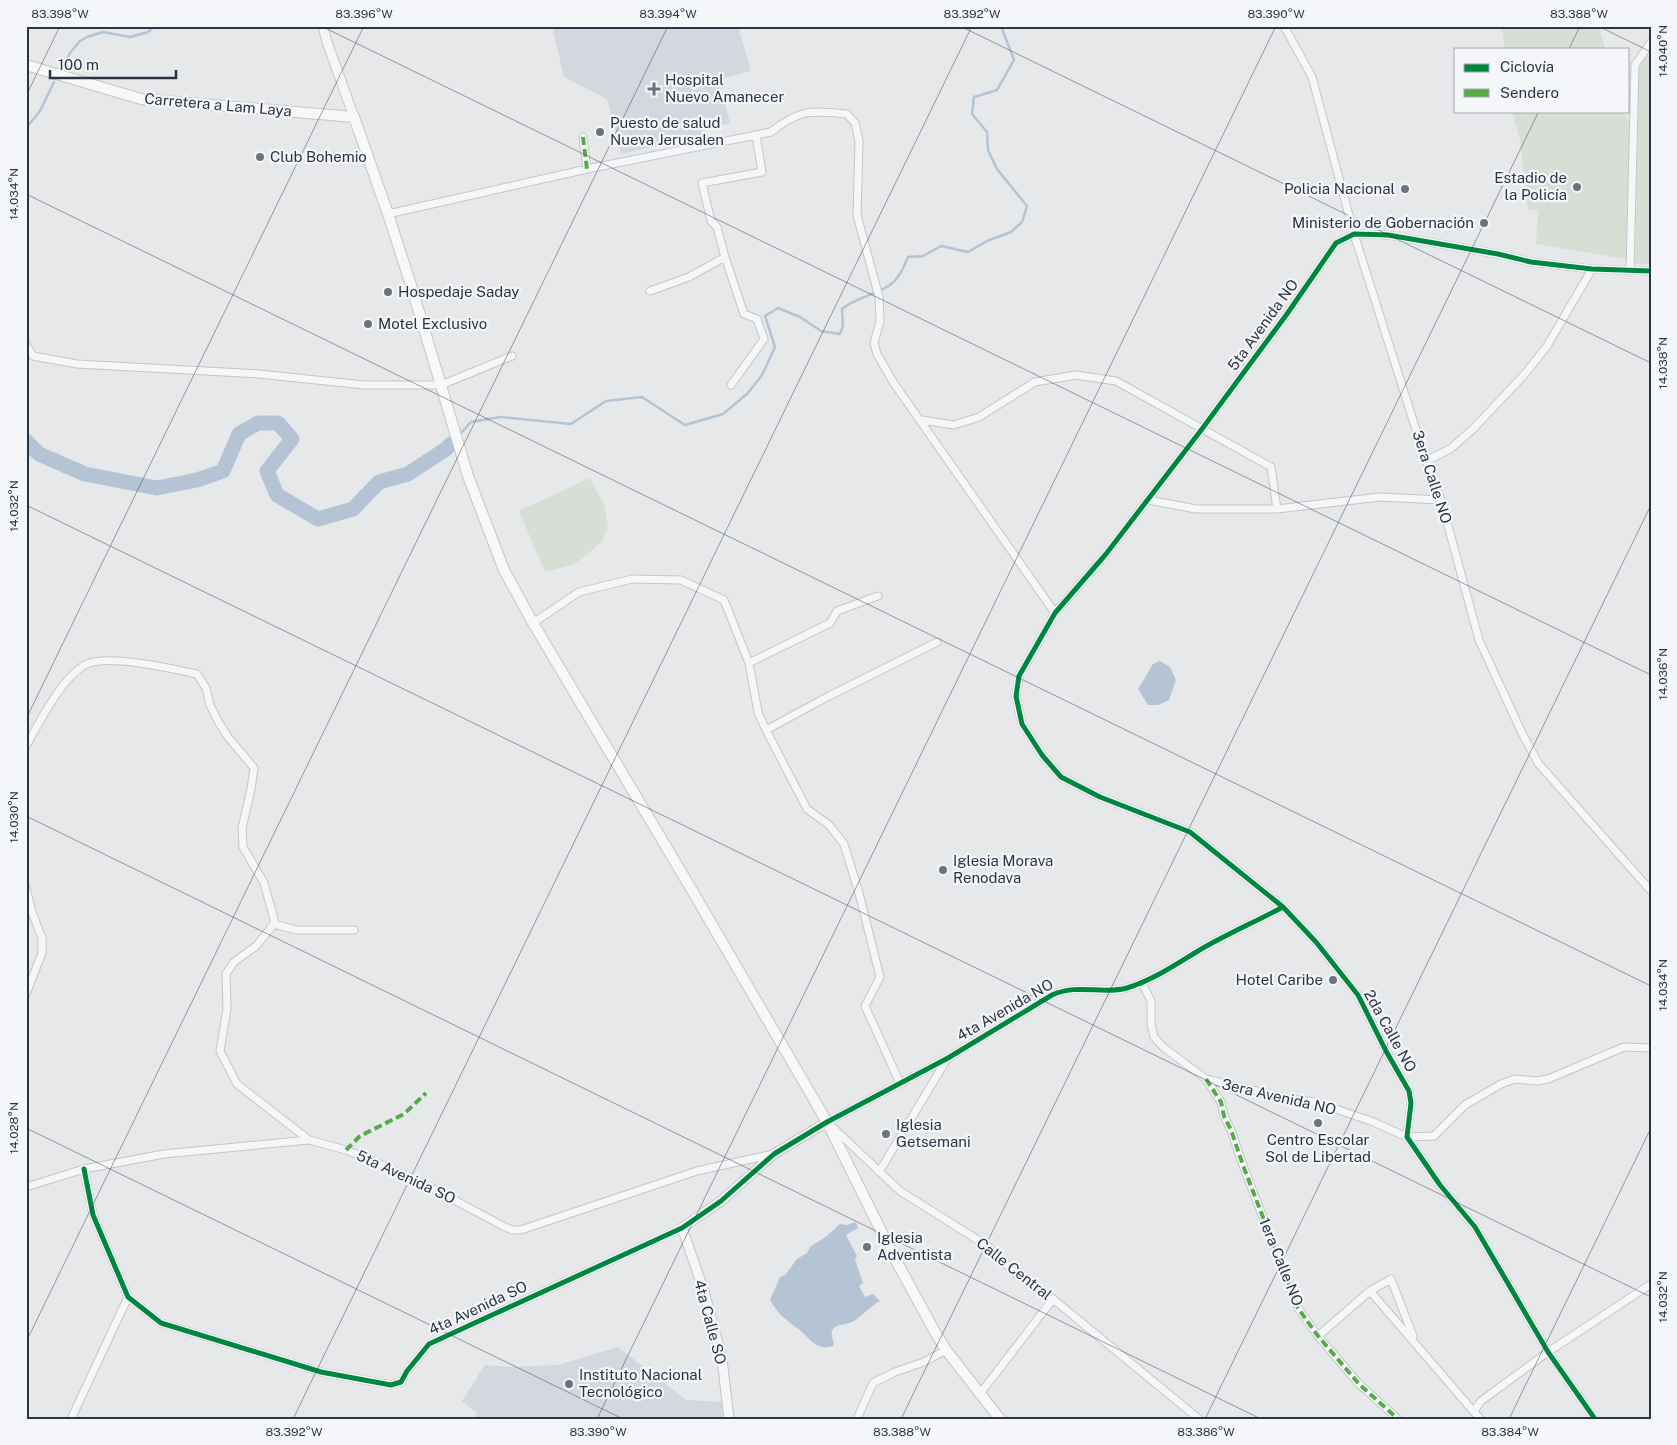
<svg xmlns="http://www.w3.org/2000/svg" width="1677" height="1445" font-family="'Public Sans',sans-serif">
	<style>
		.built { fill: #d4d7dd }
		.green { fill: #d6ded6 }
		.water { fill: #b4c4d5 }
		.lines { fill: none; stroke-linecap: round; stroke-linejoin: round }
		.stream { stroke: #b4c4d5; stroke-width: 2.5 }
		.river { stroke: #b4c4d5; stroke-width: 15 }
		.minor-casing { stroke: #c4c6c8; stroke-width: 9 }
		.tertiary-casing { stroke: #c4c6c8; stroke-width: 11 }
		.secondary-casing { stroke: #c4c6c8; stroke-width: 12 }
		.minor { stroke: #f5f6f7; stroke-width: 7 }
		.tertiary { stroke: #f5f6f7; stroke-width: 9 }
		.secondary { stroke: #f8f8f8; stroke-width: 10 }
		.quiet { stroke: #54ac47; stroke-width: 4; stroke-dasharray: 8 4; stroke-linecap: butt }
		.cycleway-casing { stroke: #f4f6f9; stroke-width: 8 }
		.cycleway { stroke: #00873e; stroke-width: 5 }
		.ticks { fill: none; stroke: #2b3445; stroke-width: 1; stroke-opacity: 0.45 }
		.poi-dot { fill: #6c737f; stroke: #f4f6f9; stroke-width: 2 }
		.labels { text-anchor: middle; stroke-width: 4.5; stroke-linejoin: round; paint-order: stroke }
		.poi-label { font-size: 15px; fill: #2b3445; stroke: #f4f6f9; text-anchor: start }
		.street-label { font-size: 15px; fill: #2b3445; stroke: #f4f6f9 }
		.neatline { fill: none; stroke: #2b3445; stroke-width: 2 }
		.ticks-label { font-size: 12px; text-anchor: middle; fill: #2b3445 }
	</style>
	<rect width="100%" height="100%" fill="#e6e8ea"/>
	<path class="built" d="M552 26H738L751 71 719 79 730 123 703 131 704 135 621 154 607 99 564 77Z
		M618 1347 686 1400 725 1402 727 1419H474L477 1413 462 1401 485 1365 510 1367 558 1365Z"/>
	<path class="green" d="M1502 26H1593L1600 30 1605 49H1505Z
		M1651 51V264H1635L1639 66Z
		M1512 111H1623L1630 124 1631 165 1626 259 1536 244 1538 210H1528L1520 140Z
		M590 478 604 505 608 525 603 541 575 564 545 572 519 511Z"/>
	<path class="water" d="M1160 661 1170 667 1176 680 1169 700 1158 705H1148L1138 689 1153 664Z
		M856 1222 858 1228 846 1235 857 1256 855 1260 863 1283 859 1286 865 1297 873 1294 880 1301C870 1307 863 1315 854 1321 845 1327 825 1321 834 1343L833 1346C815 1352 809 1336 797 1328 784 1318 779 1315 770 1300L780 1277 785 1275 797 1259 807 1253 810 1247 827 1236 840 1224 847 1225Z"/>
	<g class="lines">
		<path class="stream" d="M60 72 70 53 80 41 87 37 103 32 130 37 148 32 155 26
			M26 128 40 111 54 82
			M462 432 471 422 500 417 571 424 606 401 642 397 685 425 723 414 748 393 762 375 775 347 765 316 778 308 800 317 821 331 840 334 843 326 842 309C857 296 887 293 897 278 902 272 905 264 908 257L923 256 941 246 968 252 987 241 1011 232 1022 222 1027 206 997 169 988 150 987 132 972 114 974 97 997 90 1014 60 1001 26"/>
		<path class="river" d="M26 441 39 454 85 474 157 488 197 480 223 471 239 434 258 423H278L292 439 267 471 277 495 318 519 353 509 379 482 408 474 446 449 451 444"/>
		<g class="minor-casing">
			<path id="minor" d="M1284 26 1312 77 1354 234 1426 461 1441 500 1479 640 1522 733 1538 763 1651 891
				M583 137 587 169
				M388 214 587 169 771 132C801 108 811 111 847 114L855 123 859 141 857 215 879 297 880 321 874 343 877 354 893 382 1055 613
				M1630 271 1635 65 1651 42
				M650 291 689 277 725 257
				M26 345 33 356 77 364 259 374 364 385H441L512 356
				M731 385 764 339 757 319 744 314 725 257 717 227 711 221 702 183 762 172 756 135
				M921 420 954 425 979 417 1035 382 1076 375 1116 381 1271 467 1277 509
				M1426 461 1450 449 1473 429 1524 375 1547 346 1592 269
				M1148 500 1196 509H1277L1380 497 1441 500
				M533 623 579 592 632 579 681 580 724 600 749 663 758 712 766 730 807 809 829 825 844 844 859 893 880 977 865 1006 900 1083
				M749 663 830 623 837 611 878 596
				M766 730 829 696 937 642
				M26 746C39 723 63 675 87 664 109 654 173 669 197 674L206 688 210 705 219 723 228 737 254 768 251 789 242 828 243 847 264 883 274 919V924
				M26 889 32 912 42 938V953L26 994
				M1142 983 1151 1001V1024L1154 1037 1163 1047 1206 1079 1221 1102 1224 1116 1231 1130 1244 1168 1298 1308 1318 1336 1359 1384 1398 1419
				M1206 1079 1291 1099 1315 1102 1371 1121 1407 1137 1434 1136 1465 1105 1501 1084 1515 1079 1537 1081 1548 1079 1624 1047 1651 1048
				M309 1140 237 1084 220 1051 227 1009 226 974 234 962 256 946 274 924 296 930H354
				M84 1169 93 1215 128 1297 161 1323 321 1372 391 1385 401 1382 407 1371 429 1344 682 1228
				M879 1172 947 1059
				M26 1187 84 1169 164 1154 309 1140 346 1150 369 1159 430 1187 503 1226 512 1230H521L697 1171 774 1154
				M1370 1291 1480 1419
				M1318 1336 1370 1291 1391 1279 1413 1336
				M979 1395 1053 1299
				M1474 1411 1481 1401 1548 1352 1651 1284
				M71 1419 128 1297
				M857 1419 873 1383 895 1372 924 1362 946 1350
				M1199 1419 1053 1299 1017 1275 989 1247 900 1191 827 1122 948 1058 1052 995C1077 983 1103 995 1127 988 1153 980 1175 965 1198 951 1225 935 1255 922 1283 907
				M1595 1419 1548 1352 1475 1227 1440 1185 1407 1137 1411 1103 1409 1091 1386 1051 1358 995 1316 942 1283 907 1190 832 1100 797 1061 777 1042 755 1022 724 1016 696 1019 676 1055 613 1106 554 1202 429 1287 314 1336 243 1354 234 1388 235 1498 254 1531 262 1592 269 1651 271"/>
		</g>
		<g class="tertiary-casing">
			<path id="tertiary" d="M323 26 327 42 354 117
				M729 1419 722 1359 704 1291 682 1228 721 1201 774 1154 827 1122"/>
		</g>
		<g class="secondary-casing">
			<path id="secondary" d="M26 65 141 99 354 117 388 214 411 285 468 476 504 570 533 623 693 892 827 1122 894 1257 935 1332 946 1350 1000 1419"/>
		</g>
		<use href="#minor" class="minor"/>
		<use href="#tertiary" class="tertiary"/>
		<use href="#secondary" class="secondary"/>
		<path class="quiet" d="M583 137 587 169
			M1206 1079 1221 1102 1224 1116 1231 1130 1244 1168 1298 1308 1318 1336 1359 1384 1398 1419
			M346 1150 360 1136 404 1114 426 1093"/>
		<g class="cycleway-casing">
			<path id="cycleway" d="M84 1169 93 1215 128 1297 161 1323 321 1372 391 1385 401 1382 407 1371 429 1344 682 1228 721 1201 774 1154 827 1122 948 1058 1052 995C1077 983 1103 995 1127 988 1153 980 1175 965 1198 951 1225 935 1255 922 1283 907
				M1595 1419 1548 1352 1475 1227 1440 1185 1407 1137 1411 1103 1409 1091 1386 1051 1358 995 1316 942 1283 907 1190 832 1100 797 1061 777 1042 755 1022 724 1016 696 1019 676 1055 613 1106 554 1202 429 1287 314 1336 243 1354 234 1388 235 1498 254 1531 262 1592 269 1651 271"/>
		</g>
		<use href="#cycleway" class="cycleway"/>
	</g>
	<path class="ticks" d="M321 26 1651 675M960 26 1651 363M1598 26 1651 52M1569 49 1580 26M26 96 60 26M26 194 1651 986M26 505 1651 1297M26 719 364 26M26 816 1261 1419M26 1128 623 1419M26 1342 668 26M293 1419 972 26M597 1419 1276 26M901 1419 1539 111M1205 1419 1651 505M1509 1419 1651 1128"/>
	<g class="poi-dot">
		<path d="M651.5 81.5h5v5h5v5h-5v5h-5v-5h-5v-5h5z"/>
		<circle cx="600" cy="132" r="5"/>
		<circle cx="260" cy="157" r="5"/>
		<circle cx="1577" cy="187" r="5"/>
		<circle cx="1405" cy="189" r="5"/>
		<circle cx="1484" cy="223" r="5"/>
		<circle cx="388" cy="292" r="5"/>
		<circle cx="368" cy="324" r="5"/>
		<circle cx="943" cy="870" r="5"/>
		<circle cx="1333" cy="980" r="5"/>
		<circle cx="1318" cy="1123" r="5"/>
		<circle cx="886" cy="1134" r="5"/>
		<circle cx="867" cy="1247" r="5"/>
		<circle cx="569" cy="1384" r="5"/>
	</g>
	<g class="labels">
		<g class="poi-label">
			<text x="665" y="85">Hospital<tspan x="665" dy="17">Nuevo Amanecer</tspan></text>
			<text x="610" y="128">Puesto de salud<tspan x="610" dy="17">Nueva Jerusalen</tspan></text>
			<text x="270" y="162">Club Bohemio</text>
			<text x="1567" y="183" text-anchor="end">Estadio de<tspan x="1567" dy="17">la Policía</tspan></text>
			<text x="1395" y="194" text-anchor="end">Policia Nacional</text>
			<text x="1474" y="228" text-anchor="end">Ministerio de Gobernación</text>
			<text x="398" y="297">Hospedaje Saday</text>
			<text x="378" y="329">Motel Exclusivo</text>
			<text x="953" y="866">Iglesia Morava<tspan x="953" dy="17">Renodava</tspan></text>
			<text x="1323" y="985" text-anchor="end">Hotel Caribe</text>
			<text x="896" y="1130">Iglesia<tspan x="896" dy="17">Getsemani</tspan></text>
			<text x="1318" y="1145" text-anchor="middle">Centro Escolar<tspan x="1318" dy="17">Sol de Libertad</tspan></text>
			<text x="877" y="1243">Iglesia<tspan x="877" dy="17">Adventista</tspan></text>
			<text x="579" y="1380">Instituto Nacional<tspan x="579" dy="17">Tecnológico</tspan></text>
		</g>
		<g class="street-label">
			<text transform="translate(218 105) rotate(5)" y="5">Carretera a Lam Laya</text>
			<text transform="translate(1263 325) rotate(-54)" y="5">5ta Avenida NO</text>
			<text transform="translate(1432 477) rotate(72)" y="5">3era Calle NO</text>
			<text transform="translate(1005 1010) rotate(-30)" y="5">4ta Avenida NO</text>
			<text transform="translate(1390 1031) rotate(61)" y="5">2da Calle NO</text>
			<text transform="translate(1279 1097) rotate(13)" y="5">3era Avenida NO</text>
			<text transform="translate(406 1177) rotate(25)" y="5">5ta Avenida SO</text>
			<text transform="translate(1281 1262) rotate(68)" y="5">1era Calle NO</text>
			<text transform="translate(1014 1269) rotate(38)" y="5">Calle Central</text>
			<text transform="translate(478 1308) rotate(-25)" y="5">4ta Avenida SO</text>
			<text transform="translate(710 1322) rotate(75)" y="5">4ta Calle SO</text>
		</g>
	</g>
	<rect width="1677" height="1445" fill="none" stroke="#f4f6f9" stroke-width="55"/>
	<rect x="1454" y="48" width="175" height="65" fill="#f4f6f9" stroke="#a4a8b1"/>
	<rect x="1464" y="64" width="25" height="8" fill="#00873e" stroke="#a4a8b1"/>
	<text x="1500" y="72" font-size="15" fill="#2b3445">Ciclovía</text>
	<rect x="1464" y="89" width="25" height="8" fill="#54ac47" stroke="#a4a8b1"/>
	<text x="1500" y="98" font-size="15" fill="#2b3445">Sendero</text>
	<path d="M50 70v8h126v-8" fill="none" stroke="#2b3445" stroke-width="2.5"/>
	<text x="58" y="70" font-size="15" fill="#2b3445" stroke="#f4f6f9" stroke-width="4" paint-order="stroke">100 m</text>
	<rect x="28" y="28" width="1622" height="1390" class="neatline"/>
	<g class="ticks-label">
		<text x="60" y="18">83.398°W</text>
		<text x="364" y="18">83.396°W</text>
		<text x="668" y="18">83.394°W</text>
		<text x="972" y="18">83.392°W</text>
		<text x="1276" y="18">83.390°W</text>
		<text x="1579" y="18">83.388°W</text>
		<text transform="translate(1663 51) rotate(-90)" y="4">14.040°N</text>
		<text transform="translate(14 194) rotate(-90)" y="4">14.034°N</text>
		<text transform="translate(1663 363) rotate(-90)" y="4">14.038°N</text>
		<text transform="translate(14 506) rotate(-90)" y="4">14.032°N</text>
		<text transform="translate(1663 674) rotate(-90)" y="4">14.036°N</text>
		<text transform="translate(14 817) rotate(-90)" y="4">14.030°N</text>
		<text transform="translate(1663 985) rotate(-90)" y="4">14.034°N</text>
		<text transform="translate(14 1128) rotate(-90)" y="4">14.028°N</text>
		<text transform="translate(1663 1297) rotate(-90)" y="4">14.032°N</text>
		<text x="294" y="1436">83.392°W</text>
		<text x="598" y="1436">83.390°W</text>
		<text x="902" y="1436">83.388°W</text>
		<text x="1206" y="1436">83.386°W</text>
		<text x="1510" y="1436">83.384°W</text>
	</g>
</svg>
